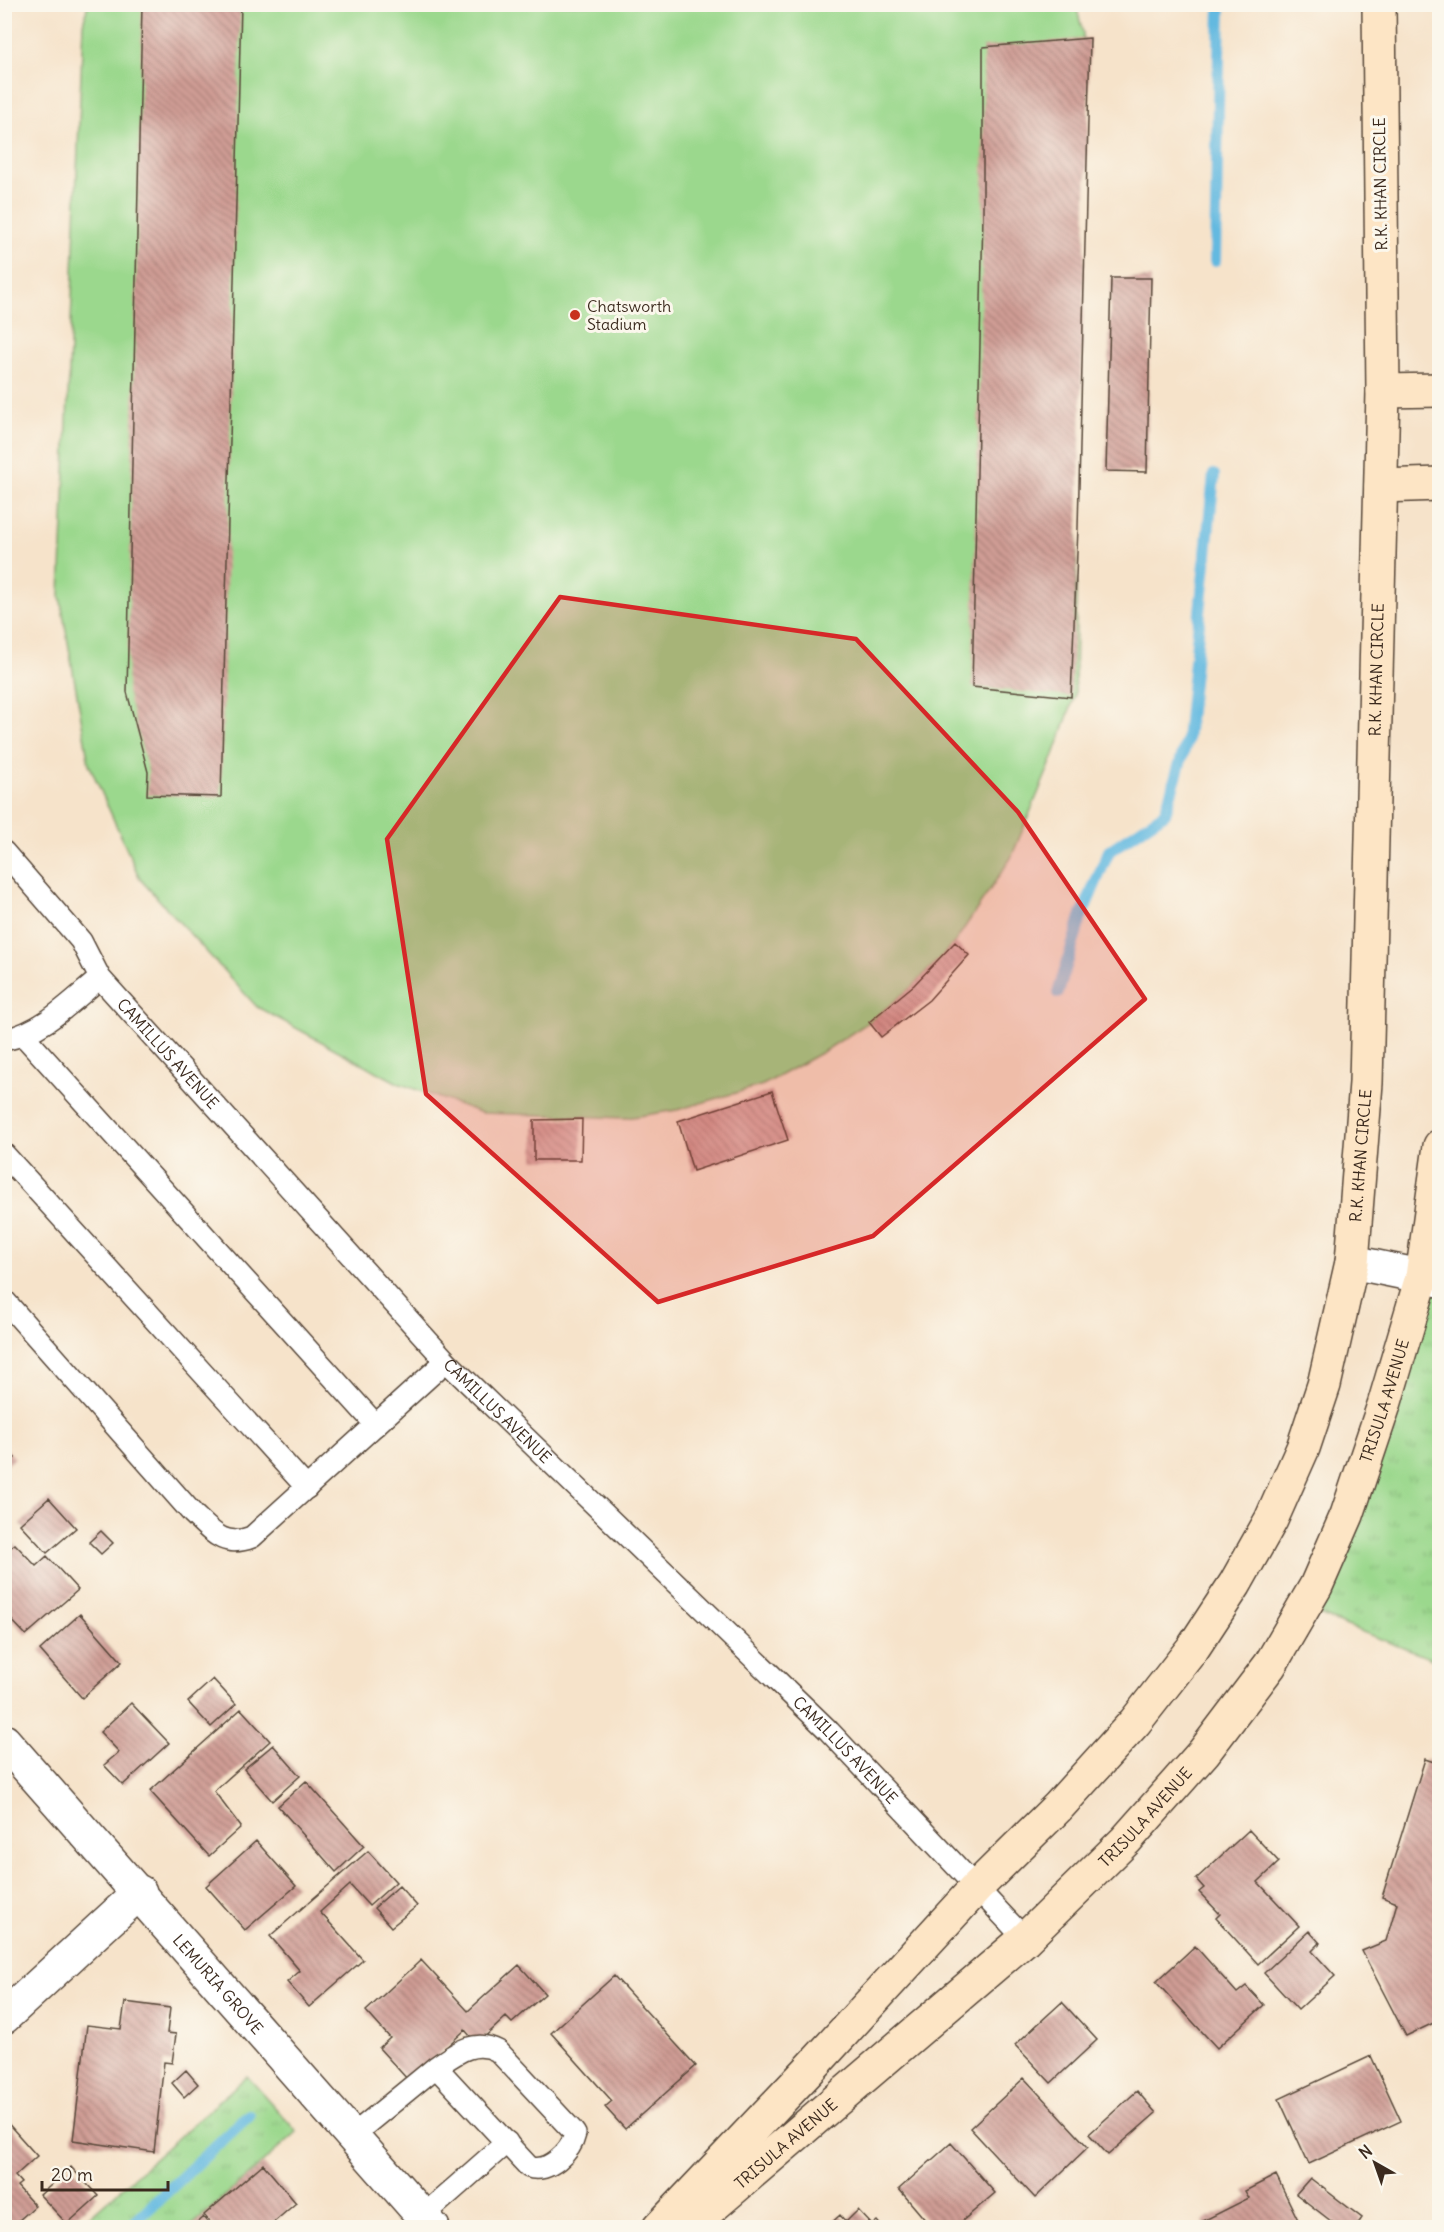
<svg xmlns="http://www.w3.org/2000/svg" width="1444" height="2232" font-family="Delius,sans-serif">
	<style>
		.grass { fill: url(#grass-tufts); stroke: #6b8156; stroke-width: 1.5 }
		.pitch { fill: #9bd88d; stroke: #6b8156; stroke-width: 1.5 }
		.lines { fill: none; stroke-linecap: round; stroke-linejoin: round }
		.stream { stroke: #64b9e0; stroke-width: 12 }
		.building { fill: url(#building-back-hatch) }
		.lane-casing { stroke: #574638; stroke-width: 24 }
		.street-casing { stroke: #574638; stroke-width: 36 }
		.secondary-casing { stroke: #574638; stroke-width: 36 }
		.lane { stroke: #fff; stroke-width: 21 }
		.street { stroke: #fff; stroke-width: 33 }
		.secondary { stroke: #fde5c5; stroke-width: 33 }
		.marked { fill: #d62828; fill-opacity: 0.2; stroke: #d62828; stroke-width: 4.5; stroke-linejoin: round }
		.poi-dot { fill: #c8321e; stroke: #fbf7ec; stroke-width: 2 }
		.labels { text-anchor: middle; stroke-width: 6; stroke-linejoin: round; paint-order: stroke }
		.street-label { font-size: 16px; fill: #3b2a1e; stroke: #fbf7ec }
		.poi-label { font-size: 16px; fill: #3b2a1e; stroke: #fbf7ec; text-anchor: start }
	</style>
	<defs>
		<pattern id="grass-tufts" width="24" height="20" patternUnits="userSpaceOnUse" patternTransform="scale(1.5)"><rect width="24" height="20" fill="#9bd88d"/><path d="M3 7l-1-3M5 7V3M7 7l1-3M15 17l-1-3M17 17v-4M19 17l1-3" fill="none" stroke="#86ba79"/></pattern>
		<pattern id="building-back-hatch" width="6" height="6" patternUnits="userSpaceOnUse" patternTransform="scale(1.5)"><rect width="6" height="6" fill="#cf9c94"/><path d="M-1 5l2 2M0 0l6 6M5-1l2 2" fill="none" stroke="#a97f78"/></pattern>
	</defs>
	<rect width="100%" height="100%" fill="#fbf7ec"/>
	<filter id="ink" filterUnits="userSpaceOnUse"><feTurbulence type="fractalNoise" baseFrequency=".0167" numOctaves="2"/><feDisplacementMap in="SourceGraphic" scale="12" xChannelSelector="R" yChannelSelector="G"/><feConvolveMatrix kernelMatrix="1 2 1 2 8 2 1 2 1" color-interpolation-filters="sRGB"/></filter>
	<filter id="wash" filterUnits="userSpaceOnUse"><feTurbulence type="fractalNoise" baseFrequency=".008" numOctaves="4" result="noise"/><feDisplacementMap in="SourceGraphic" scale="24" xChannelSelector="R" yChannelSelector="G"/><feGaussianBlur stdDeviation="1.35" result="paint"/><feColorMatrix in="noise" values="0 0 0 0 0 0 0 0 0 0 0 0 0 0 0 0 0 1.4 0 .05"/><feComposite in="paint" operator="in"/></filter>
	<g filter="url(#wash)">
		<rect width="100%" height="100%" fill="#f6e3ca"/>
		<path class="grass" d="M1439 1278V1662L1309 1611Z
			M247 2076 297 2132 190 2227H78Z"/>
		<path class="pitch" d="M88 4 1076 5 1083 33 1075 695 1054 755 1011 858 955 942 914 985 869 1022 826 1050 763 1085 677 1110 626 1118 482 1113 398 1083 257 1007 140 879 89 764 60 596 83 24Z"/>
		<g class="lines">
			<path class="stream" d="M1215 261 1220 4
				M1058 993 1081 917 1109 851 1165 813 1187 740 1214 475
				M128 2228 249 2115"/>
		</g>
		<g id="blocks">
			<path class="building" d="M142 4H241L221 797 147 795 148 772 127 692Z
				M1090 38 1078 528 1071 697 972 687 983 215V47Z
				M1111 278H1151L1147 472 1106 471Z
				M955 942 969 955 929 1000 881 1037 869 1022 914 985Z
				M772 1091 788 1140 693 1171 678 1121Z
				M582 1119 581 1160H534V1120Z
				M4 1446 15 1458 4 1468Z
				M49 1498 76 1528 47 1553 20 1524Z
				M101 1531 113 1543 101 1554 89 1542Z
				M15 1544 36 1566 47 1556 78 1590 26 1635 4 1612V1553Z
				M80 1614 122 1662 82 1698 40 1650Z
				M213 1679 236 1704 211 1727 188 1702Z
				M131 1703 169 1743 123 1785 104 1765 119 1752 100 1732Z
				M241 1709 270 1741 214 1791 241 1827 209 1856 150 1791Z
				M273 1745 300 1776 272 1801 244 1769Z
				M1425 1759 1440 1764V2020L1406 2036 1362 1951 1386 1941 1397 1903 1382 1897Z
				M306 1781 364 1846 336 1872 278 1806Z
				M1249 1830 1279 1862 1258 1882 1299 1926 1258 1964 1216 1918 1220 1914 1199 1892 1204 1888 1196 1879Z
				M256 1841 296 1886 245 1930 206 1886Z
				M368 1851 396 1882 369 1906 350 1885 320 1912 363 1960 309 2007 287 1982 300 1971 270 1936Z
				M399 1886 417 1906 391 1927 374 1908Z
				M1309 1931 1320 1943 1312 1951 1335 1976 1298 2010 1264 1973Z
				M1195 1946 1237 1993 1246 1986 1264 2005 1217 2048 1156 1982Z
				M421 1960 468 2011 519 1965 545 1994 512 2023 506 2017 477 2044 465 2030 409 2081 379 2048 390 2038 366 2011Z
				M614 1976 696 2066 625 2129 605 2107 612 2101 551 2033Z
				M125 2002 170 2008 167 2033 176 2034 172 2063 164 2062 154 2152 73 2140 87 2025 121 2029Z
				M1062 2002 1097 2040 1051 2083 1015 2045Z
				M1371 2056 1401 2121 1309 2164 1279 2099Z
				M186 2070 198 2084 184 2097 172 2083Z
				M1024 2078 1088 2147 1035 2198 970 2128Z
				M1137 2091 1156 2113 1108 2155 1089 2134Z
				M4 2119 37 2156 15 2176 21 2183 17 2186 35 2206 10 2228H4Z
				M951 2143 995 2193 954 2228H932L899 2189Z
				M263 2164 296 2203 267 2228H215L204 2215Z
				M71 2167 98 2196 67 2224 40 2195Z
				M1276 2175 1302 2228H1206L1203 2221 1249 2198 1245 2191Z
				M1310 2178 1362 2218 1355 2228H1340L1296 2194Z
				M858 2210 872 2225 877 2221 883 2228H826L840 2215 846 2222Z
				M203 2217 212 2228H191Z"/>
		</g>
	</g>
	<g filter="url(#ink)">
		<use href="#blocks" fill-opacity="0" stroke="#574638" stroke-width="1.5"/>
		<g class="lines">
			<g class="lane-casing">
				<g id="lane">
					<path id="s1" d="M4 852 81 941 100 978 446 1361 828 1730 1025 1939"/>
					<path d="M24 1036 376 1425"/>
					<path d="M4 1040C43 1032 71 1002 100 978"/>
					<path d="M4 1154 307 1488"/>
					<path d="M4 1300 193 1514C213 1533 224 1548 252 1537L446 1361"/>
					<path d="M353 2135 436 2067 529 2167C548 2174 571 2152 575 2134L572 2130 498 2051C474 2038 455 2054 436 2067"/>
					<path d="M423 2216 507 2142"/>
				</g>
			</g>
			<g class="street-casing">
				<g id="street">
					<path d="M1352 1262 1440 1280"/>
					<path id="s2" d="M4 1741 433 2228"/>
					<path d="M4 2017 140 1892"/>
				</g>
			</g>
			<g class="secondary-casing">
				<g id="secondary">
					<path d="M1383 391 1440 390"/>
					<path d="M1381 486 1440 484"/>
					<path id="s3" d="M659 2228 808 2071 977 1887 1058 1807 1135 1722 1193 1648 1235 1584 1271 1520 1303 1448 1324 1385 1352 1262 1366 1083 1383 391 1379 4"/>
					<path id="s4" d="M687 2228 1025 1939 1126 1840 1204 1752 1270 1665 1316 1586 1347 1515 1384 1405 1422 1277 1440 1146"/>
				</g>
			</g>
			<use href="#lane" class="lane"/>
			<use href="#street" class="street"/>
			<use href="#secondary" class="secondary"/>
		</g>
	</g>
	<path class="marked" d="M560 597 856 639 1018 812 1145 999 873 1236 658 1302 426 1094 387 839Z"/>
	<circle class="poi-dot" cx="575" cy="315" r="6"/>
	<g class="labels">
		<g class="street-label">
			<text transform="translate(1380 184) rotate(-91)" y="6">R.K. KHAN CIRCLE</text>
			<text dy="6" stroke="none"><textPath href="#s3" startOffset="1803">R.K. KHAN CIRCLE</textPath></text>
			<text dy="6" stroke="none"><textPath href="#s1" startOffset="261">CAMILLUS AVENUE</textPath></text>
			<text dy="6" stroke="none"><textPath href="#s3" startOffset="1317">R.K. KHAN CIRCLE</textPath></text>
			<text dy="6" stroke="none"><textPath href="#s4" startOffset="1102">TRISULA AVENUE</textPath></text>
			<text dy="6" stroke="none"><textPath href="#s1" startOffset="747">CAMILLUS AVENUE</textPath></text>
			<text dy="6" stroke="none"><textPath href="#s1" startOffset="1233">CAMILLUS AVENUE</textPath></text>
			<text dy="6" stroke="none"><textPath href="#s4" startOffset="616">TRISULA AVENUE</textPath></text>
			<text dy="6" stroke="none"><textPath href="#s2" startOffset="324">LEMURIA GROVE</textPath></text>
			<text dy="6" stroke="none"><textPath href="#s4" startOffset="130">TRISULA AVENUE</textPath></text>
		</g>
		<g class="poi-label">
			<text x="587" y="312">Chatsworth<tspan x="587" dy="18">Stadium</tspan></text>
		</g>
	</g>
	<rect width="1444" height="2232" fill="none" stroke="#fbf7ec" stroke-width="24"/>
	<g transform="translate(1375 2163) rotate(320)" stroke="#fbf7ec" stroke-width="4.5" paint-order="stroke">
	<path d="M0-4.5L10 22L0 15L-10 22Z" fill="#3b2a1e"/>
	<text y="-9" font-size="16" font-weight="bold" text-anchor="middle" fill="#3b2a1e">N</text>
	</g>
	<path d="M42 2181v9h126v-9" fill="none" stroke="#3b2a1e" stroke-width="3"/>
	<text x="51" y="2181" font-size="18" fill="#3b2a1e" stroke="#fbf7ec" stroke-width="4.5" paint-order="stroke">20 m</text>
</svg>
